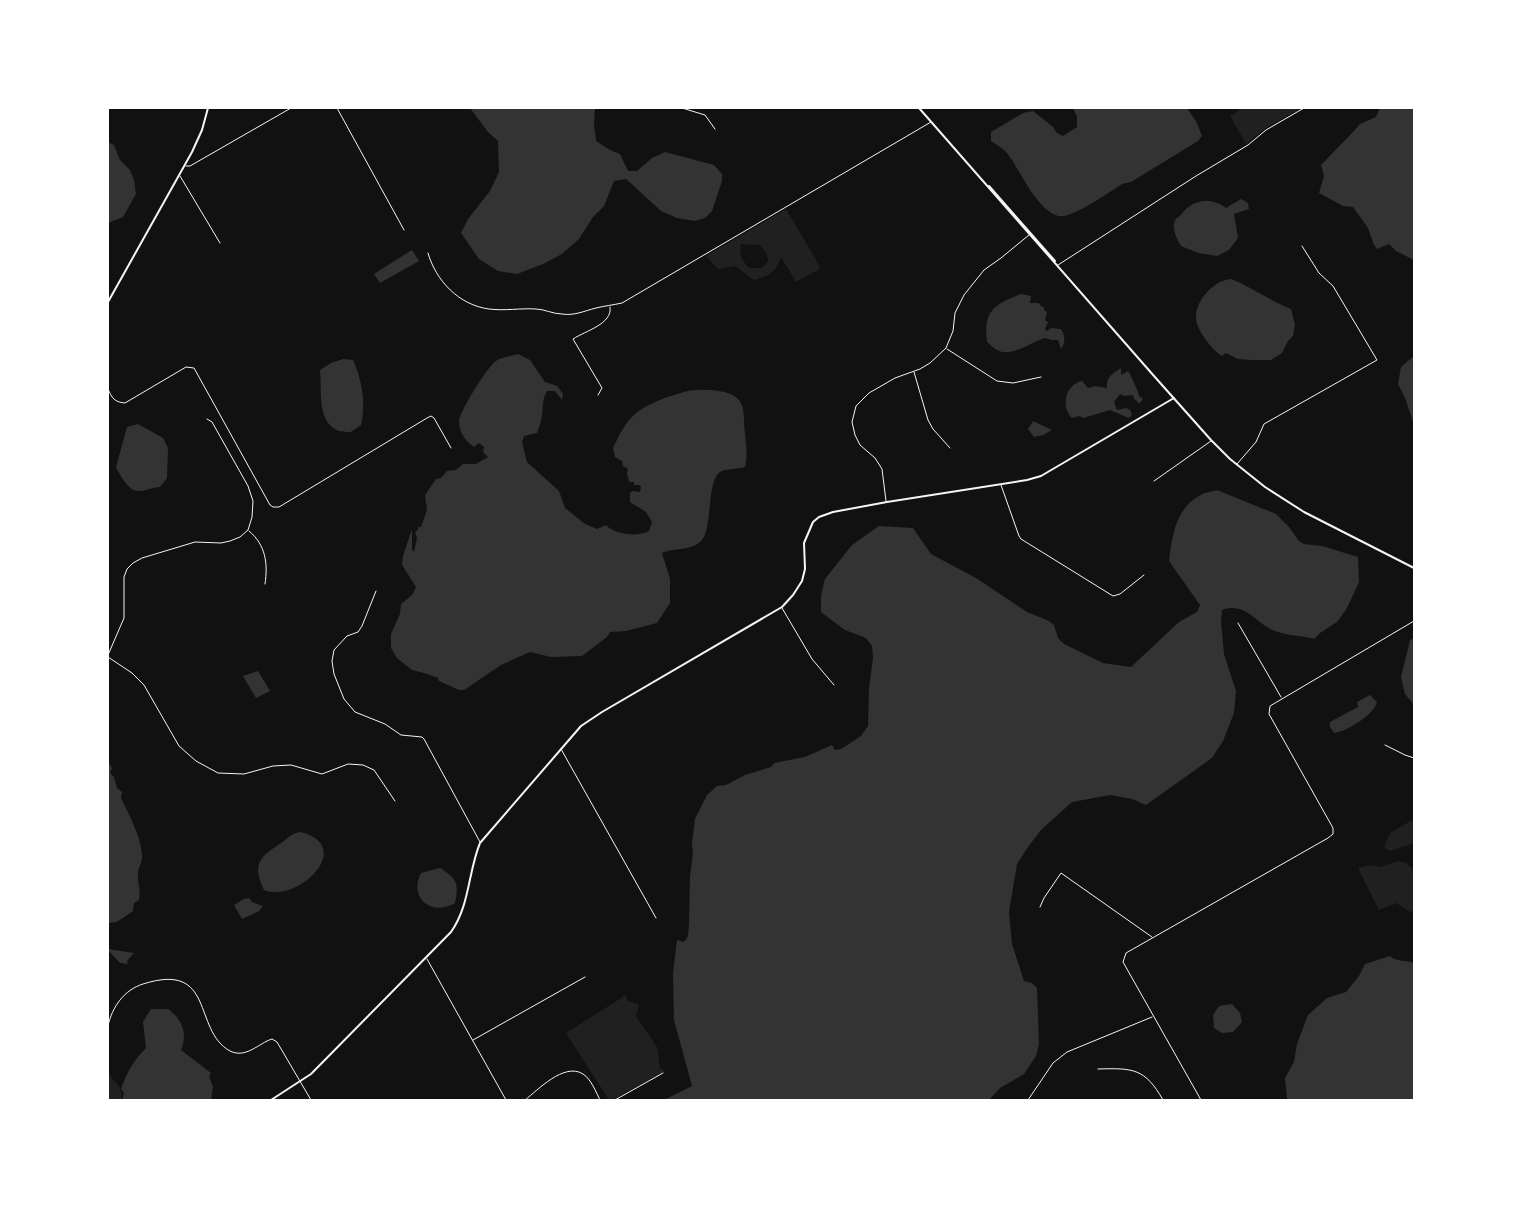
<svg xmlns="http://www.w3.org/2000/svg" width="1522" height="1208" font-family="Manrope,sans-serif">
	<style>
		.green { fill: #202020; fill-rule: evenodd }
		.water { fill: #333 }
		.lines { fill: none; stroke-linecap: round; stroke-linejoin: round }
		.minor { stroke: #f5f5f5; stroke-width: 1 }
		.tertiary { stroke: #f5f5f5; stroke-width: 2 }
		.secondary { stroke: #f5f5f5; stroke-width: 2 }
	</style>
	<rect width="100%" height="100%" fill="#111"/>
	<path class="green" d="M1243 108H1301L1266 128 1246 144 1230 116Z
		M786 209 818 263 820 269 796 282 781 257C775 273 771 275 754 280L735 266 718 269 706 256ZM741 244 760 245 767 254 768 261 762 268H749C742 260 738 254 741 244Z
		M1414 819V843L1391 851 1384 848 1390 833Z
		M1398 861 1406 863 1414 870V911L1410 912 1396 903 1379 910 1358 868 1371 865 1380 867Z
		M624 993 628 1001 639 1004 636 1016 657 1047 660 1068 665 1071 612 1100H609L566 1033 623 997Z
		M108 1072C115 1085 123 1084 121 1100H108Z"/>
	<path class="water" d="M470 108H595L594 124 596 141 610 150 620 154 628 171H637L652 158 665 152 714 165 722 174V181L712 211 705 218 695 221 677 218 661 211 626 179 614 181 604 206 593 217 579 239 562 254 543 264 517 274 498 271 479 259 461 233 468 219 490 191 499 172 498 141 488 132Z
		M1073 108H1187L1196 121 1202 136 1198 141 1131 182 1122 184C1105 195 1087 208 1068 215 1042 225 1019 166 1006 152 1002 148 996 144 991 141V132L1023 113 1033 111 1053 127 1057 133 1063 136 1077 127V117Z
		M1380 108H1414V260L1396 251 1389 244 1377 249 1374 245 1368 228 1353 207 1343 206 1319 193 1324 176 1321 165 1353 132 1360 124 1376 117Z
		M108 142 114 145 120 160 130 170 134 180 136 194 123 217 108 223Z
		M1241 199 1248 203 1249 209 1234 214 1238 238 1229 250 1217 256 1198 253 1181 246C1177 240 1173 230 1174 224 1175 218 1178 218 1181 215 1181 214 1186 209 1186 209 1198 198 1215 199 1226 208Z
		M412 250 419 261 380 283 374 274Z
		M1231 279C1252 287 1270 301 1291 309L1295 325 1293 336 1288 341 1282 353 1271 360H1252L1238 359 1226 353 1222 356C1212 350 1195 328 1196 317 1196 299 1215 280 1231 279Z
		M1021 294 1031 296 1030 303H1039L1040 305 1044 308V310L1047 312 1045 320 1048 322 1045 329 1047 331 1051 328 1061 329C1065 335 1066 343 1061 349L1058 340H1052L1045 338C1031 342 1011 358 997 350 993 348 990 344 987 342 983 311 994 304 1021 294Z
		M518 354 530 360 545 382 557 386 563 394 562 400 555 391H547C542 400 543 406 542 416 541 422 539 427 537 433L524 436 522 442 527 462 559 491 565 508 585 524 597 529 606 525C615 535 638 537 649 531L652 522 646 512 630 502V493L633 491 640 492 641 488 640 485H634V482H629L627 473 628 469 623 466 622 461 615 457 613 448C618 438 624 424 633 416 644 405 665 397 681 393 694 388 729 388 739 400 746 409 743 423 745 434 746 446 748 455 745 467 738 469 728 469 722 471 706 477 713 527 702 540 691 552 675 547 662 553L670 579V603L657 623 626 631 610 632 607 637 582 656 551 657 530 652 501 665 464 690H459L439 681 438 678 424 673 412 670 397 658 391 648V634L400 614 401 604 412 595 416 587 402 565 403 556 412 529V549L414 552 417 538 415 532 418 530V527H421L427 510 425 495 436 479 441 478 447 471 456 470 463 464H476L488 457 483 452 484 447 479 443 474 447C465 441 459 432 459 421 460 411 487 367 496 361 501 357 512 356 518 354Z
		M1414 356V425L1405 398 1398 384 1401 367Z
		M343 359 353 360C362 380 366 403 361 425L351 432C346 432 339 432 335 429 317 419 322 388 320 370L331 363Z
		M1121 368V375L1128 371C1130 373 1139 393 1139 396L1143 399 1139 404 1138 402 1134 399 1133 395 1124 396 1120 394 1114 402 1117 410 1126 408 1130 410 1132 415 1129 418 1110 410 1083 418 1080 416 1072 418C1060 406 1066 384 1082 381L1088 388 1095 386 1107 388C1106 377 1112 374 1121 368Z
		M1033 421 1052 430 1043 435 1034 437 1028 429Z
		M138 424 163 438 168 448 167 478 160 487C153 487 146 491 139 491 129 492 120 475 116 467L127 427Z
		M1217 490 1276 514 1289 527 1299 541 1304 544 1322 546 1358 557 1359 582 1347 608 1337 622 1320 633 1314 639C1301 635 1287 636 1275 631 1257 625 1246 601 1222 610L1221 621 1224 654 1236 691 1234 713 1223 741 1212 758 1146 805 1132 799 1110 795 1072 802 1041 830 1028 847 1017 864 1009 912 1012 944 1024 981 1032 983 1037 988 1039 1044 1036 1056 1024 1074 1000 1088 989 1100H664L692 1086 674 1020 673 974 677 940 684 942 688 936 689 923 690 876 693 854 692 843 695 819 707 795 717 786 726 785 745 775 771 767 774 763 805 757 832 745 835 750 841 749 861 736 868 726 869 689 873 658 872 646 866 638 845 630 821 612V596L825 579 852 545 879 526 913 528 931 554 976 578 1027 612 1049 621 1054 625 1058 638 1064 644 1103 663 1131 667 1179 622 1197 612 1200 605 1169 561C1172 536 1176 507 1201 495 1205 492 1212 492 1217 490Z
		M1414 638V705L1405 694 1401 677 1410 640Z
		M258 671 270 691 256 698 243 676Z
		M1370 695 1377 702C1375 714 1346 732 1334 733L1330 727V722L1358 707 1357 702Z
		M108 761 112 768 110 773 114 777 117 788 122 792 121 798C129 815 140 834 142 854 143 863 138 867 138 873 137 882 141 889 139 900L134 903 133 911 117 922 108 923Z
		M301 832C357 847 296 904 264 890 253 866 257 859 278 845 287 840 290 833 301 832Z
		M440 868C457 879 459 883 455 903 432 917 408 898 421 873Z
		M249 898 252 902 263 906 259 911 242 919 234 905 244 899Z
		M108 949 134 953 127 961 128 964 120 963 108 950Z
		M1390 956C1396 962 1407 960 1414 963V1100H1287L1285 1078 1294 1062 1297 1044 1308 1015 1327 998 1346 992 1359 976 1365 964Z
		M1232 1004 1240 1013 1242 1022 1233 1032 1222 1033 1214 1028 1213 1015 1219 1006Z
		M151 1009H168C182 1019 188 1034 181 1050L211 1073 209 1076 213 1087 211 1100H122L124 1093 121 1089C127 1072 133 1061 146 1048L143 1022Z"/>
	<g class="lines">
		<path class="minor" d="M337 108 404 230
			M682 108 705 115 715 129
			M186 166H190L291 108
			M180 176 220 243
			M428 253C436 281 459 305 489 309 505 311 520 308 536 309 544 309 553 314 562 314 574 316 584 311 596 308 604 306 613 305 622 303L931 122
			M1058 265 1196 176 1248 145 1266 130 1304 108
			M947 349 997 381 1013 383 1041 377
			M914 372 928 420 933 429 950 448
			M108 389C112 398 114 402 125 403L186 367 194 368 270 505 273 507H279L427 418 431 416 434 418 451 448
			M598 395 602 388 573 339C585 331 613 324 610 307
			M1237 464 1256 442 1264 424 1377 360 1333 286 1319 273 1302 246
			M1154 481 1211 441
			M1001 485 1019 536 1021 539 1113 596 1120 594 1144 575
			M886 501 882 469 875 458 860 445 855 435 852 422 856 406 869 393 895 378 920 369 930 363 946 348 953 331 955 313 964 295 984 270 1001 258 1029 235
			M249 531C266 545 268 564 265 584
			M376 591 362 626 358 632 347 636 334 650 332 661 334 674 344 699 355 712 385 724 401 735 422 737 424 739 480 842
			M782 608 812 659 834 685
			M1238 623 1281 697
			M108 655 124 618V577L127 569 133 563 142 558 195 542 221 543 230 541 240 537 248 530 252 517 253 501 248 486 212 422 207 419
			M108 657 132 673 144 685 179 746 196 761 218 773 244 774 273 766 291 765 322 774 348 764 363 765 374 770 395 801
			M1385 745 1405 755 1414 758
			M561 749 656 918
			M1040 907 1044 898 1061 873 1152 937
			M427 959 506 1100
			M108 1026C112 1007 124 990 143 984 216 961 192 1030 230 1051 246 1059 259 1043 272 1039L277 1042 311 1100
			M473 1040 585 977
			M1098 1069C1133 1068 1145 1068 1163 1100
			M525 1100C538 1090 564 1062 583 1074 591 1079 596 1092 600 1100
			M615 1100 663 1073
			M1028 1100 1053 1063 1067 1052 1152 1017
			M1201 1100 1123 962 1126 953 1328 838 1333 834V828L1269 714 1270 706 1414 621"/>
		<path class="tertiary" d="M108 302 192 152 202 130 208 108
			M271 1100 311 1074 451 932C470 905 468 872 480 843L581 726 602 712 782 607 793 595 802 581 805 569 804 543 813 522 819 517 833 512 887 502 1027 480 1041 476 1174 398"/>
		<path class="secondary" d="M919 108 1154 376 1211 440 1230 459 1265 487 1304 512 1414 568
			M989 186 1055 261"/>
	</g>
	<rect width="1522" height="1208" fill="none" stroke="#ffffff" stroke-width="218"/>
</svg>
